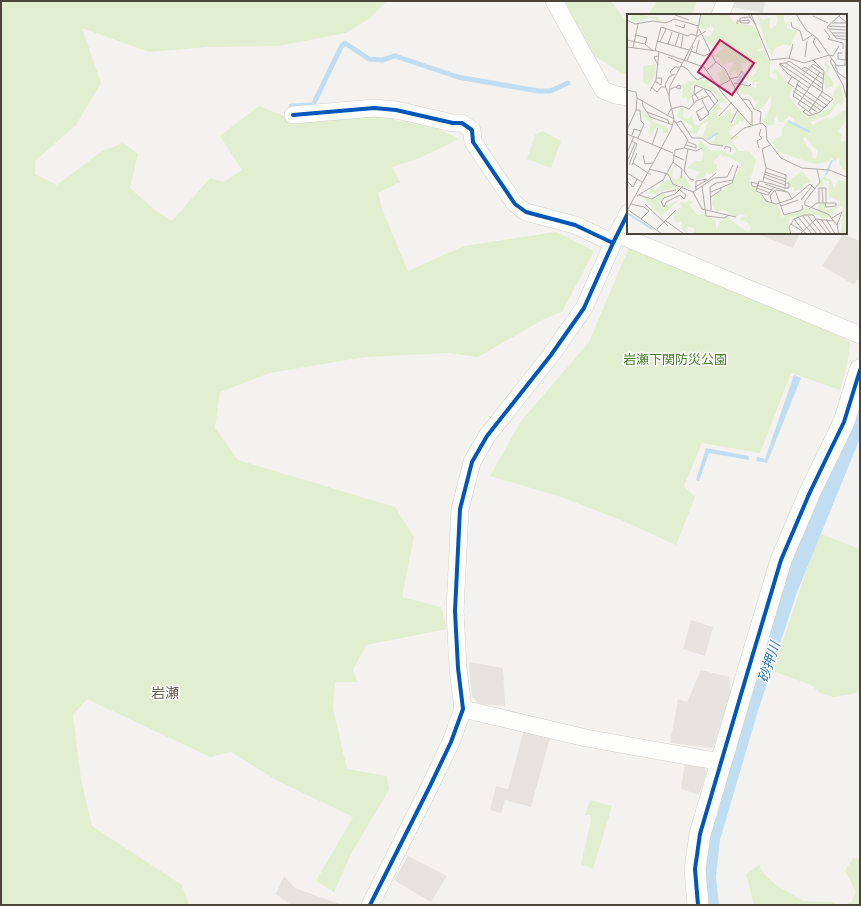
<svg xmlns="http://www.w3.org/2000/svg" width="861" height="906" font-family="'Varela Round','Noto Sans JP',sans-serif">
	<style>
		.green { fill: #e1eecf }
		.parking { fill: #e6e3df }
		.water { fill: #c0ddf1 }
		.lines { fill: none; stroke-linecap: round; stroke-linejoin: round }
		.stream { stroke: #c0ddf1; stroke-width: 5 }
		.minor-casing { stroke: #d2d0cb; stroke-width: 18 }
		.tertiary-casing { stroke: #d2d0cb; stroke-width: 22 }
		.minor { stroke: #fdfdfc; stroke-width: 17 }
		.tertiary { stroke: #fdfdfc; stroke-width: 21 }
		.cycleway-casing { stroke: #fff; stroke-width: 6 }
		.cycleway { stroke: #0057b8; stroke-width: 4 }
		.labels { text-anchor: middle; stroke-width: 3; stroke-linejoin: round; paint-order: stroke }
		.park-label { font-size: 13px; fill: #4a7f2a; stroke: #fff }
		.water-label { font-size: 14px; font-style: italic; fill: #2e7ab2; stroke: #fff }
		.neighbourhood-label { font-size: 14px; fill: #6e6250; stroke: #fff }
		.inset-river { fill: none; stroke: #c0ddf1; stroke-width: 2 }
		.inset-road { fill: none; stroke: #b0aca6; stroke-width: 1 }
		.view { fill: #c2185b; fill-opacity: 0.15; stroke: #c2185b; stroke-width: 2 }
		.inset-edge { fill: none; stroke: #4b4439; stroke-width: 2 }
	</style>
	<rect width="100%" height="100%" fill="#f4f2ee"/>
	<path class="green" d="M1 1H387L369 19 346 33 278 46 207 47 149 52 82 28 101 83 76 125 35 161V174L57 185 102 151 123 143 138 154 130 188 155 210 172 221 210 178 224 182 242 170 220 136 259 106 296 121 376 116 439 129 459 139 420 158 392 167 400 182 378 193 382 209 408 271 464 246 556 232 594 251 562 312 544 319 478 357 449 353 365 357 270 373 220 392 215 428 238 460 395 507 414 537 402 597 441 607 447 629 366 645 353 670 357 682H335L333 708 347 769 387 776 389 790 352 852 334 892 316 881 353 817 278 781 231 752 210 757 87 699 73 715 81 780 92 826 182 885 189 905H1Z
		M565 1H611L628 24V73L622 74 592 54Z
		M657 1H697L692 15H648Z
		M543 131 561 141 551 168 527 159 535 135Z
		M630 245 809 322 850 342 847 365 840 390 791 373 760 453 702 443 684 486 695 497 676 545 621 520 561 497 490 476 521 421 589 342Z
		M821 534 860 549V678L858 693 834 697 820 693 811 685 773 671 810 560Z
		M590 800 612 806 593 869 581 864 591 821 590 815H585Z
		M853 858 860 859V905H845L851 902 856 892 845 871Z
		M759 865 764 874 776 885 803 901 833 902 836 905H754L746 874Z"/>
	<path class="parking" d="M734 1H765L763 13 731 7Z
		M756 233H800L793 248Z
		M843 234 860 241V277L853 284 822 266Z
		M691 620 713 627 705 656 683 649Z
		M469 662 503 668 505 706 479 704 472 696Z
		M701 670 729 677 731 692 713 748 670 743 678 699 687 702Z
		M524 730 550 738 531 807 505 800 501 813 490 810 496 786 508 789Z
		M685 762 698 764 707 771 699 795 681 789Z
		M408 856 447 876 431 902 394 880Z
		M284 876 295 888 342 905H291L276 894Z"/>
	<path class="water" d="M794 375 801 378 767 463 756 461 757 457 765 459Z
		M860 399V438L796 595 757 714 720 840 716 877 719 905H706L703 882 708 837 793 557Z
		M706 448 749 456V460L709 453 699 481 696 480Z"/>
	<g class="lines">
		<path class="stream" d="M291 106 313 105 341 47 345 43 369 59 382 60 395 56 458 77 538 91H550L568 83"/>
		<g class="minor-casing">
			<path id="minor" d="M554 1 603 90 616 95 628 97
				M720 15 726 1
				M293 115 374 108 396 110 453 123H462L472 130 473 142 515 204 526 212 575 225 613 243
				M617 234 860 335
				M463 709 586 738 721 762
				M370 905 430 786 451 742 463 709 458 668 455 611 460 509 472 462 487 436 551 355 584 308 613 243 628 213"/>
		</g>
		<g class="tertiary-casing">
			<path id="tertiary" d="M698 905 695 869 700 834 747 674 781 560 810 492 844 422 860 370"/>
		</g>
		<use href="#minor" class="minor"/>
		<use href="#tertiary" class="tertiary"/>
		<g class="cycleway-casing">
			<path id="cycleway" d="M293 115 374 108 396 110 453 123H462L472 130 473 142 515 204 526 212 575 225 613 243
				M370 905 430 786 451 742 463 709 458 668 455 611 460 509 472 462 487 436 551 355 584 308 613 243 628 213
				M698 905 695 869 700 834 747 674 781 560 810 492 844 422 860 370"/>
		</g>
		<use href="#cycleway" class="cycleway"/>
	</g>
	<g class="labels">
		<g class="park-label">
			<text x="675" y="364">岩瀬下関防災公園</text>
		</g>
		<g class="water-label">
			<text transform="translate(769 662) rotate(-72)" y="5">砂押川</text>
		</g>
		<g class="neighbourhood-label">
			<text x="165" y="698">岩瀬</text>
		</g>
	</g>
	<g transform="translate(627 14)">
		<rect width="220" height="220" fill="#f4f2ee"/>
		<path d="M6 0 31 3 33 7 23 4 7 8 4 5ZM75 0H101L108 10 113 7 114 10 126 12 133 22 129 26 133 25 136 33 130 37 137 36 143 48V63L150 66V61L145 59 148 54 165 74 162 83 180 104 203 94 206 90 207 76 213 70 217 86 215 92 212 88 202 101 183 108 186 111 200 103 203 106 216 97H220L218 108 211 118 215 120 214 128 220 126V159L213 152 212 143 208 148 205 144 201 148 188 150 151 138 146 129 148 125 155 122V115L160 108 167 109V105L162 102 157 108H152L150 100 146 111 138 112 136 108 144 92V80L138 92 131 95 128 92 132 86 128 88 123 81 113 80 108 72V70L130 74 129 71 134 68H127V73L123 64 129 59V52L123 57 121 68 117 61 123 51 120 46 119 50 114 49 116 56 110 62V58L107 57 103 64 102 57 107 47 96 51 92 49 93 44 88 43 85 39 88 41 98 33 84 32 82 27 79 28 77 22 83 23 87 15 84 11 82 14 74 15 73 9ZM178 122 191 138 189 145 185 143 186 140 176 125ZM130 0 136 6 144 3 142 12 144 15 150 10 151 4 148 0H157V8L161 10 159 14 170 17 163 33 158 30 148 34 144 43V35H141ZM197 46 203 54 200 60 207 69 206 72 198 75 197 59 200 56ZM29 50 28 62 21 71 19 70 16 68V52ZM97 55 102 66 93 72V64L89 60ZM82 61 86 66 81 70 82 72 88 73 100 89H93L92 93 97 95 90 96 92 103 98 101 104 94V100H107L104 110H107L111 97 117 105 116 109 113 106 111 110 100 117 106 123 109 122 113 123 104 127 112 137 123 138 129 146 123 166 124 172 129 173 128 177 133 179 138 187 151 192 155 203 179 194 190 197 192 190H198V196L208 194 214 188 204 183 202 185V167L196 166V171L190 173 196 162 204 166 207 175 211 166 220 167V219L214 220 216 193 211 192 203 204H194L192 201 163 203 161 210 164 220H67V214L61 213 58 215 61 217 60 220 55 215 54 207 49 209 46 201 51 194H55L53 188 58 189 62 186 67 189 62 190 70 201 76 200 89 207V216L93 208 100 203 114 214 122 218 124 214 121 209 113 206 115 203 121 204 120 202 113 200 109 203 95 195 90 198 85 190 87 182 106 168 114 150 102 143 95 142 94 140 86 148 90 151V156L82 161 80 158 76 164 68 165 73 158 60 154 68 147H75L76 139 71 131 73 127 85 137 94 136 105 141 109 137 102 129 95 133 82 128 87 127 89 119 79 126 75 123 81 107 74 111 69 121 64 118 65 112 50 102 55 92 57 93 56 102 60 105 65 102 67 110 70 112 80 105 86 94 93 88 90 82 84 76 67 70 64 72 65 80 61 90 59 82 55 85 56 77 54 75 57 72 55 70 59 71 61 67 80 66ZM14 96 25 105V107L41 114V118L36 120V116L29 113 24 122 22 118 24 109 16 103ZM46 154 45 163 49 166 54 162 59 164 64 175 52 170 48 171 52 174 48 179H45L49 176 47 173 28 180 22 179 24 175 29 176 40 166 45 167 42 160ZM175 157 184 168 177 170 175 174 167 178V174L162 171 163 166ZM35 179 38 180 39 183 31 188 37 195 40 191 52 186 34 202 15 183 25 186Z" fill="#e1eecf" fill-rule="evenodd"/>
		<path class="inset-river" d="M110 68 117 60 115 58M161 107 183 118M80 126 91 119M199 161 205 146M0 199 25 215"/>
		<path class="inset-road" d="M121 0 129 11M124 0 143 46 161 44 177 49 202 41 210 52 220 51M169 0 179 16 190 24 202 41 206 42 212 32M48 1 62 6M213 1 200 13 209 24 220 26M186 2 201 9M212 2 220 9 218 51M0 6 8 10 26 7 39 9 47 5 72 12M164 8 165 13 173 17 176 27 185 21M205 9H220M110 10V7H113L122 6V9H114L113 7V4L123 3M48 11 57 14 58 10M201 12 220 13M72 15 88 47 98 55 111 80 125 98V111M197 15 203 23 201 25 216 29V35M202 15 219 16M205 19H220M9 21 20 24 18 30M207 22H220M189 23 186 28 193 39M0 26 18 30 26 37M30 27 62 36M33 28 39 15M41 30 45 18M48 32 52 20M0 33 30 37 77 53 96 80 124 111M6 34 11 10M54 34 56 21M28 37 34 13 61 22 64 20 71 22 79 17M64 37 77 42 84 39M69 39 72 26M215 39H211V45L219 46M41 43 55 49M178 43 180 27M162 45 166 30M205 45 203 47 216 71 220 86M60 47 66 32M159 49 162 47 196 70M153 50 206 85 193 98 182 102 176 98 179 95M31 51 27 43 31 42M208 51 211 59 220 65M54 52 59 54 70 66 77 63M184 52 197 61M175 55 178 53 196 65M80 56 89 48M45 61 43 58 48 53H52M176 61 186 50 197 57M165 63 161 69 167 73M102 65 111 63 115 57M172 66 166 82 190 98M28 67 34 71 35 64H29M169 70 201 92M106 71 108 69 122 72 124 70M92 72 103 66M24 73 30 78 34 73H38M167 74 197 94M182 74 161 60 152 50 159 49 195 74M77 75 88 91M0 76 9 78 10 84 47 105M42 76 48 73 53 75 54 72 51 71 49 74M23 77 29 66 32 38M166 77 195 97M193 81 203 88M42 82 38 71 42 63 48 60M116 85 122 86 127 95 134 98 133 109M15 86 16 92 23 103 46 111M72 86 67 79 68 71 83 77 91 87 81 98M67 89 65 82 76 75M9 96H13L14 107 17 110 11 124M182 97 195 78 197 57 186 46M20 98 41 106 42 110M70 100 73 107 82 100 75 86M185 100 171 90 193 58M40 102 44 95 55 92 62 95 69 87 81 82M92 102 105 88M47 106 61 126 57 134M75 106 69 98 77 93M49 109 54 107 65 124H75L83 130 96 132M104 109 111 95M0 116 9 96 10 84M0 120 46 139M5 121 7 115 14 117M104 125 117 114 135 109 139 113 140 126 154 144 175 154 202 156 220 163M25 131 31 114M59 131 69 134V131L61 128M132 134 130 127 135 124 132 121 134 115M61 135 57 157 63 165 67 166M97 135 99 132 104 134 103 138M0 139 7 122M16 141 18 150 26 149M46 141 57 146M0 148 8 129M46 148 55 155 54 164M6 149 24 161M2 151 10 130 5 127M5 151 10 139M139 154 159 161 158 175M22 155 41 160 46 170 66 178 87 164 100 163 106 151M190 155 193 168 178 187V191L201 200 210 211 212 220M138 158 159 165M0 159 15 168M137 160 159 168M136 163 158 171M0 167 6 173 10 165M80 167 89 159M136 167 139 154 135 135 143 131M138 170 158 177M145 170 132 167 129 177 134 179 139 187 149 190 165 185 183 170 188 175M145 170 158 174M130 171 145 176M75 172 79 202 97 204 102 201M68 173 80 166M130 173 125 172 124 168 131 170M130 174 143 179M158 174H162V169H158M195 174 196 189M53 176 59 181 57 185 53 181 39 188 37 193 34 188 37 184 48 180 56 172M69 176V167L80 165M148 176 157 201 172 197 176 195 175 191M149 176 161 178 165 185M66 178 75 195 109 203M84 178 105 169 111 151M134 179 141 181 147 173M12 181 25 185 35 179 49 176M10 182 36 166 46 148 48 136 57 134 69 137 75 134M84 183 94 176V173M174 186 185 172M145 189 143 182 148 176M198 189 199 193 209 192V189H199M4 190 17 193 22 197 14 205M18 190 41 212M154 192 171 186M0 195 35 220M1 195 44 116 47 105 42 84 43 72 69 24 74 0M182 195 190 189H199V174H192V189M84 196 83 173 89 169 106 166M175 201 190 220M181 202 195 220M171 203 185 220M205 204 215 198 210 211M167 205 179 220M194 205 204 220M199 205 208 220M39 207 57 220M164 210 175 217M30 215 49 196M164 220 162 213 167 205 177 201H186L200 220M173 220 189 205 206 207"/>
		<path class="view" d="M93 26 127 49 105 81 71 58Z"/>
		<rect width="220" height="220" class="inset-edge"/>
	</g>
	<rect width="861" height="906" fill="none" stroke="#4b4439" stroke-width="4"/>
</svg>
